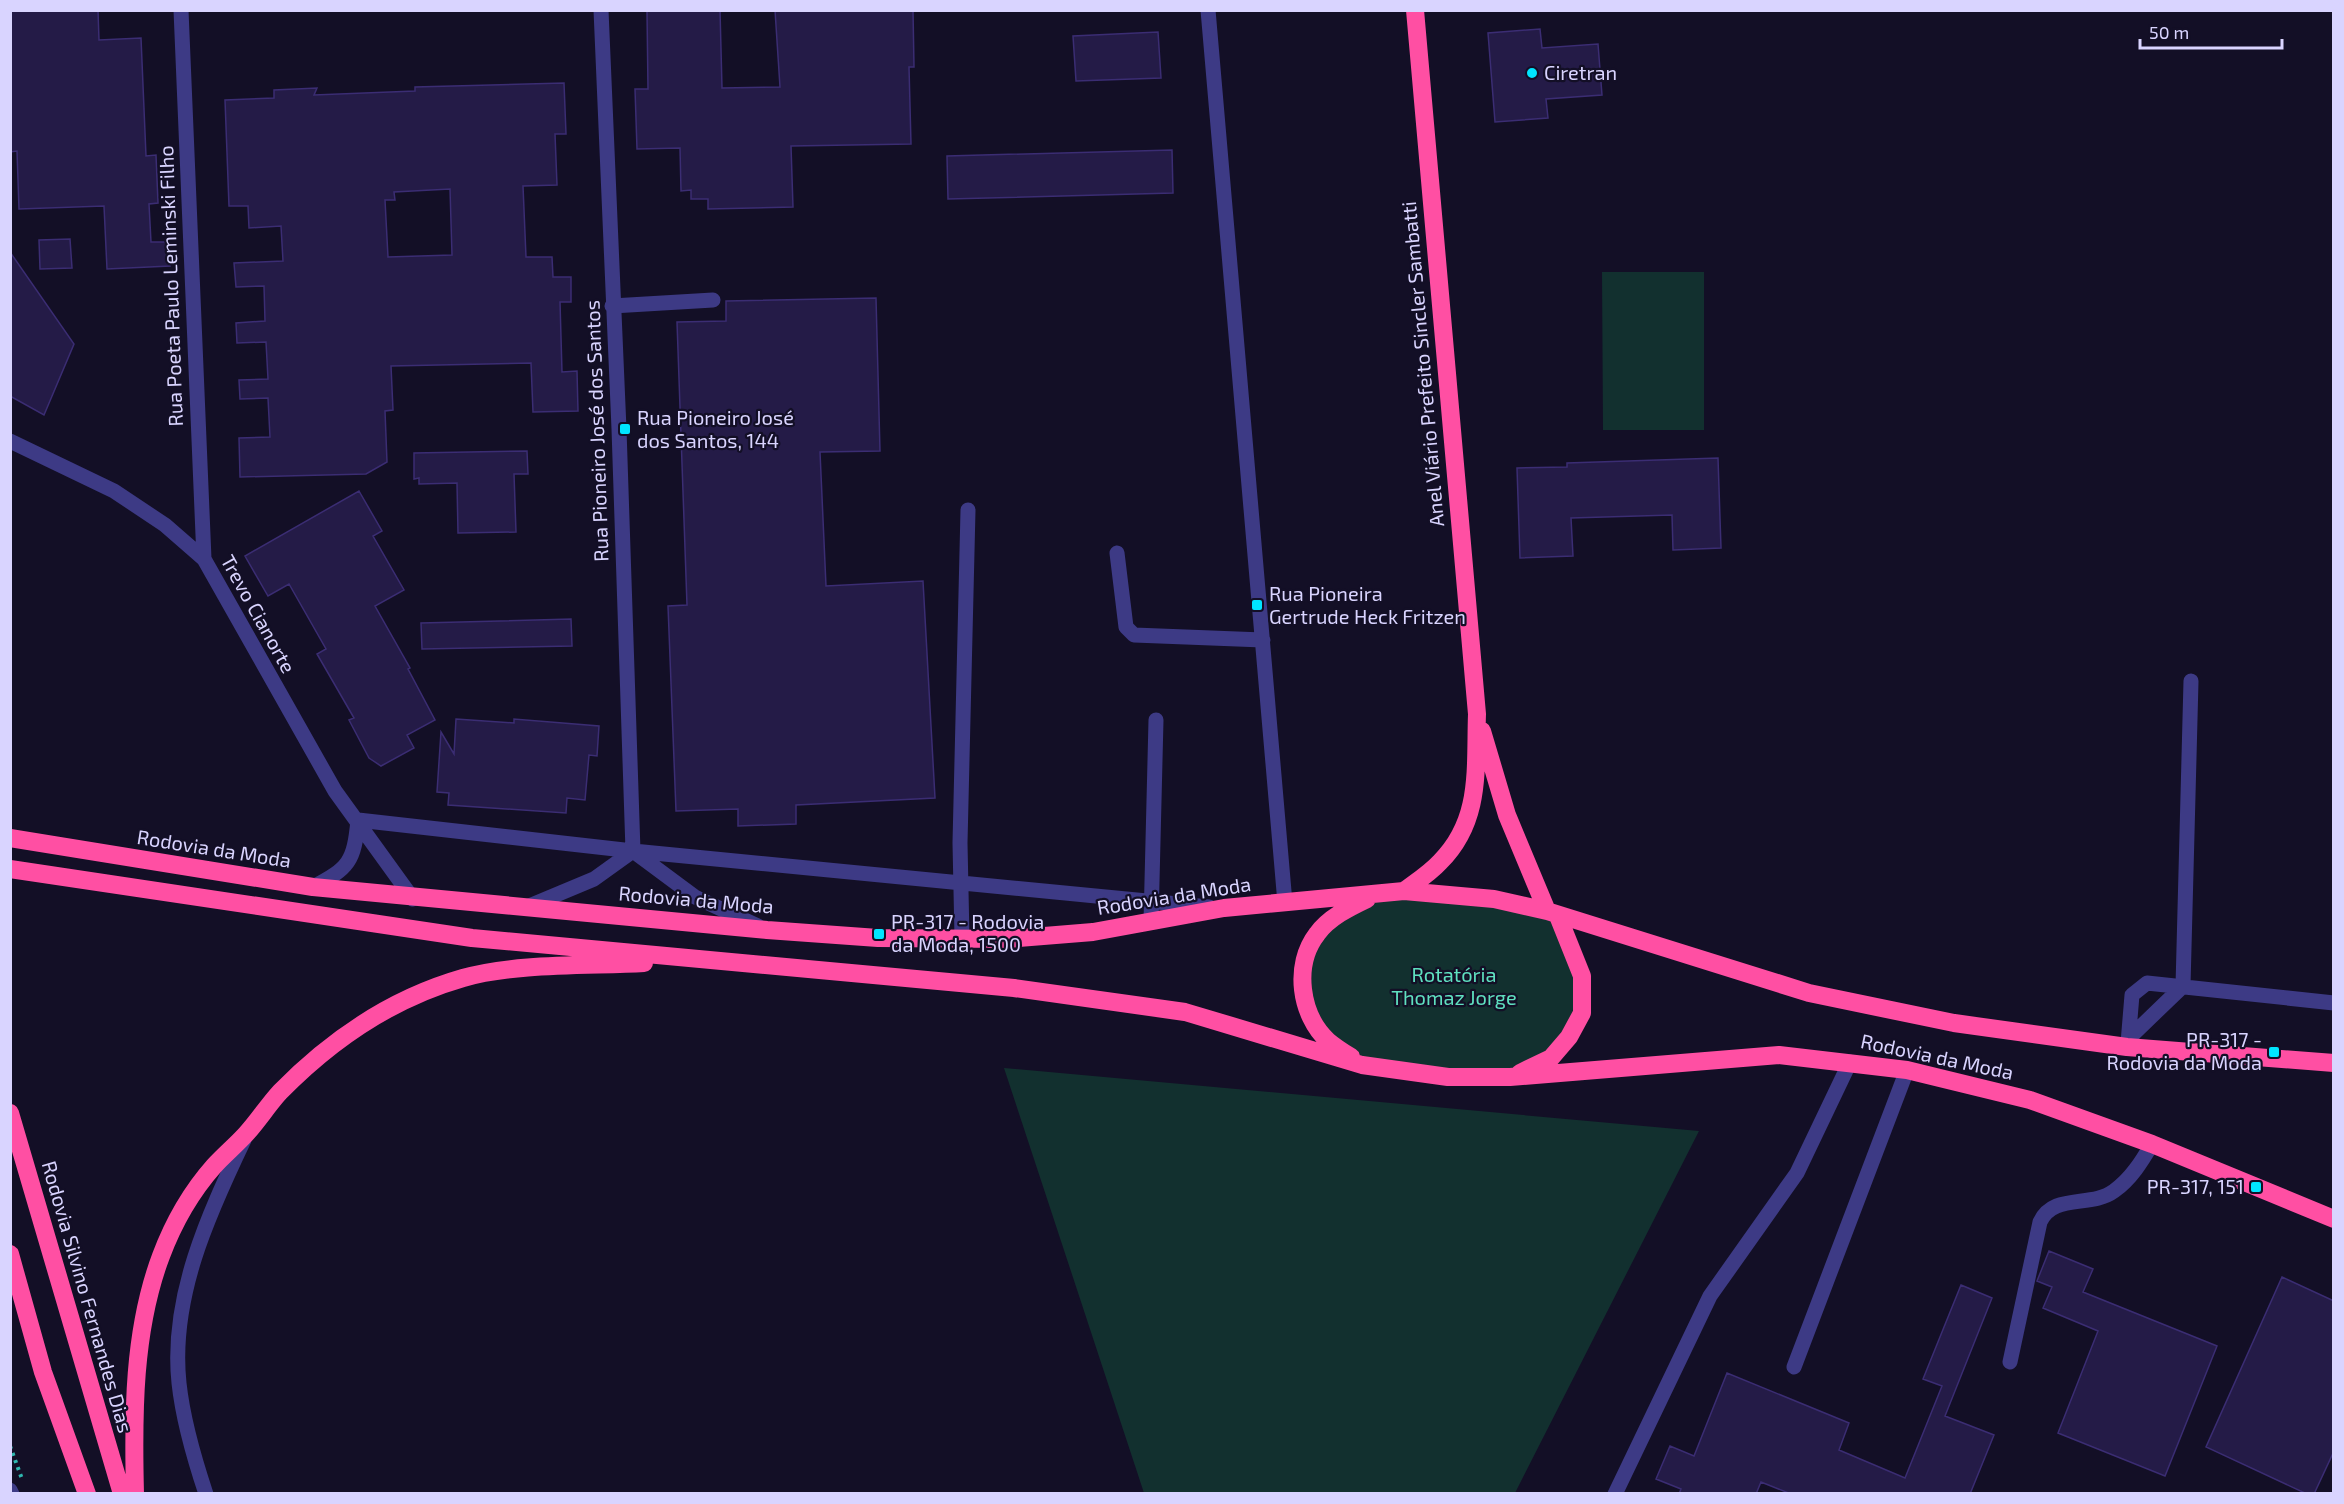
<svg xmlns="http://www.w3.org/2000/svg" width="2344" height="1504" font-family="'Exo 2',sans-serif">
	<style>
		.green { fill: #12302f }
		.building { fill: #241b47; stroke: #3b2d73; stroke-width: 1.5; fill-rule: evenodd }
		.lines { fill: none; stroke-linecap: round; stroke-linejoin: round }
		.path { stroke: #2fb8b0; stroke-width: 4; stroke-dasharray: 3 4.5; stroke-linecap: butt }
		.minor { stroke: #3d3a85; stroke-width: 15 }
		.highway { stroke: #ff4fa3; stroke-width: 18 }
		.poi-dot { fill: #00e5ff; stroke: #130f26; stroke-width: 2 }
		.labels { text-anchor: middle; stroke-width: 4.5; stroke-linejoin: round; paint-order: stroke }
		.poi-label { font-size: 20px; fill: #d9d4ff; stroke: #130f26; text-anchor: start }
		.street-label { font-size: 20px; fill: #d9d4ff; stroke: #130f26 }
		.park-label { font-size: 20px; fill: #5fe0c0; stroke: #130f26 }
	</style>
	<rect width="100%" height="100%" fill="#130f26"/>
	<path class="green" d="M1602 272H1704V430H1603Z
		M1379 894 1547 911 1582 976 1569 1037 1510 1077 1362 1065 1309 1015 1305 959 1317 933Z
		M1004 1068 1699 1131 1515 1493H1144Z"/>
	<path class="building" d="M10 10H98L99 40 141 38 146 156 156 155 158 203 149 204 151 242H169L170 266 107 269 104 206 19 209 17 151 10 152Z
		M720 10 722 88 780 87 775 10H913L914 67H909L911 144 791 146 793 207 708 209V199H691V190L681 191 680 148 637 149 635 89H648L647 11Z
		M1540 29 1542 48 1598 44 1602 95 1546 99 1548 118 1495 122 1488 33Z
		M1158 32 1161 78 1076 81 1073 36Z
		M564 83 566 134H555L557 185 523 186 526 257H552L553 277H571V302H560L562 372 577 371 578 411 533 412 531 363 391 366 393 410 385 411 387 462 366 474 240 477 239 438 270 437 268 398 240 399 239 380 268 379 266 342 237 343 236 323 265 321 264 286 236 287 234 263 283 261 281 226 249 228 248 206H229L225 100 274 98V90L317 88 314 95 415 91V87ZM450 189 452 255 388 257 385 200H395L394 192Z
		M1172 150 1173 193 948 199 947 156Z
		M70 239 72 268 40 269 39 240Z
		M10 252 74 344 44 415 10 396Z
		M876 298 880 451 820 452 826 586 923 581 935 798 796 805V824L738 826V809L676 811 668 606 687 605 677 322 726 321V301Z
		M527 451 528 474H514L516 532 458 533 457 483 419 484V478L414 479V453Z
		M1718 458 1721 548 1673 550 1672 515 1571 518 1573 556 1520 558 1517 468 1567 467V463Z
		M359 491 382 531 373 536 404 590 375 606 410 668 408 669 435 720 407 735 414 748 381 766 369 758 349 720 354 718 317 654 326 649 289 584 268 596 245 556Z
		M571 619 572 646 422 649 421 623Z
		M456 719 514 723V719L599 726 597 756 589 755 585 800 567 798 566 813 448 805 449 793 437 792 441 732 454 754Z
		M2049 1251 2093 1269 2083 1292 2217 1346 2165 1476 2058 1433 2098 1331 2043 1308 2052 1287 2037 1281Z
		M2282 1277 2334 1301V1451L2314 1494H2307L2206 1447Z
		M1961 1285 1992 1298 1945 1416 1994 1435 1970 1494H1791L1761 1482 1756 1494H1679L1681 1489 1656 1479 1670 1446 1694 1456 1727 1373 1849 1423 1839 1450 1905 1478 1942 1386 1923 1379Z"/>
	<g class="lines">
		<path class="path" d="M10 1446 22 1479"/>
		<path class="minor" d="M181 10 204 559
			M601 10 619 429 633 851 695 897 758 926
			M1208 10 1285 903
			M612 306 713 300
			M10 441 114 491 165 525 204 559 335 791 413 899
			M1117 553 1126 627 1134 635 1263 640
			M358 820 633 851 1209 907
			M313 887C349 868 354 862 358 820
			M527 907 594 879 633 851
			M1151 922 1156 720
			M962 938 960 843 968 510
			M2128 1039 2183 986 2191 681
			M2128 1043 2132 995 2147 983 2334 1003
			M2010 1362 2040 1222C2053 1193 2091 1208 2114 1191 2131 1179 2142 1161 2152 1144
			M1794 1367 1907 1070
			M10 1490 12 1494
			M206 1494C194 1458 183 1421 179 1383 170 1298 208 1215 244 1140
			M1615 1494 1710 1296 1797 1173 1850 1062"/>
		<path class="highway" d="M1482 731 1507 815 1547 911
			M10 838 313 887 767 930 878 938 1008 939 1093 932 1224 908 1404 891 1494 899 1547 911 1809 993 1954 1023 2127 1047 2334 1063
			M10 869 472 938 1014 988 1185 1012 1362 1065 1448 1077H1510L1779 1055 1907 1070 2030 1100 2152 1144 2334 1219
			M1404 891C1416 882 1430 873 1440 862 1482 820 1475 769 1477 714L1415 10
			M1351 1057C1343 1052 1335 1047 1328 1041 1300 1015 1293 965 1317 934 1328 918 1350 907 1367 899
			M1520 1073 1551 1058 1569 1037 1582 1013V976L1558 916
			M10 1113 122 1494
			M10 1254 43 1372 87 1494
			M135 1494C133 1415 133 1330 161 1256 173 1224 191 1192 214 1166 224 1155 236 1145 246 1134 258 1121 268 1105 280 1092 331 1040 393 998 463 978 515 963 589 966 644 963"/>
	</g>
	<g class="poi-dot">
		<circle cx="1532" cy="73" r="6"/>
		<rect x="619" y="423" width="12" height="12" rx="3"/>
		<rect x="1251" y="599" width="12" height="12" rx="3"/>
		<rect x="873" y="928" width="12" height="12" rx="3"/>
		<rect x="2268" y="1046" width="12" height="12" rx="3"/>
		<rect x="2250" y="1181" width="12" height="12" rx="3"/>
	</g>
	<g class="labels">
		<g class="poi-label">
			<text x="1544" y="80">Ciretran</text>
			<text x="637" y="425">Rua Pioneiro José<tspan x="637" dy="23">dos Santos, 144</tspan></text>
			<text x="1269" y="601">Rua Pioneira<tspan x="1269" dy="23">Gertrude Heck Fritzen</tspan></text>
			<text x="891" y="929">PR-317 - Rodovia<tspan x="891" dy="23">da Moda, 1500</tspan></text>
			<text x="2262" y="1047" text-anchor="end">PR-317 -<tspan x="2262" dy="23">Rodovia da Moda</tspan></text>
			<text x="2244" y="1194" text-anchor="end">PR-317, 151</text>
		</g>
		<g class="street-label">
			<text transform="translate(171 286) rotate(-92)" y="7">Rua Poeta Paulo Leminski Filho</text>
			<text transform="translate(1423 364) rotate(-95)" y="7">Anel Viário Prefeito Sincler Sambatti</text>
			<text transform="translate(597 431) rotate(-92)" y="7">Rua Pioneiro José dos Santos</text>
			<text transform="translate(258 614) rotate(61)" y="7">Trevo Cianorte</text>
			<text transform="translate(214 849) rotate(9)" y="7">Rodovia da Moda</text>
			<text transform="translate(1174 896) rotate(-9)" y="7">Rodovia da Moda</text>
			<text transform="translate(696 900) rotate(5)" y="7">Rodovia da Moda</text>
			<text transform="translate(1937 1057) rotate(12)" y="7">Rodovia da Moda</text>
			<text transform="translate(87 1297) rotate(74)" y="7">Rodovia Silvino Fernandes Dias</text>
		</g>
		<g class="park-label">
			<text x="1454" y="982">Rotatória<tspan x="1454" dy="23">Thomaz Jorge</tspan></text>
		</g>
	</g>
	<rect width="2344" height="1504" fill="none" stroke="#d9d4ff" stroke-width="24"/>
	<path d="M2140 39v9h142v-9" fill="none" stroke="#d9d4ff" stroke-width="3"/>
	<text x="2149" y="39" font-size="18" fill="#d9d4ff" stroke="#130f26" stroke-width="4.5" paint-order="stroke">50 m</text>
</svg>
